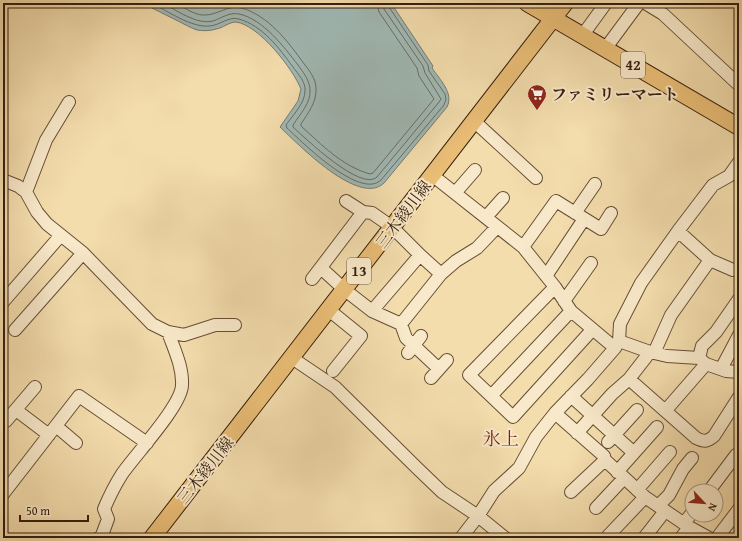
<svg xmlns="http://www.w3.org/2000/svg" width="742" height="541" font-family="'Gentium Book Plus','Noto Serif JP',serif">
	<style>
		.water { fill: #a0b9b5; stroke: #767b72 }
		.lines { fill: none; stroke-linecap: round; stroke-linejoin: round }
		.shore { stroke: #6b6c62; stroke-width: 1 }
		.minor-casing { stroke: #664e36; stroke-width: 14 }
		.major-casing { stroke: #361e0e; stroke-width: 18 }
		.minor { stroke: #f8e9ca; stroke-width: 12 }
		.major { stroke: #eabe76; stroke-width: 16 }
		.labels { text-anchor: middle; stroke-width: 4; stroke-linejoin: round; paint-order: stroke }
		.shield { fill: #f8e9ca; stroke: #705b46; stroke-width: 1 }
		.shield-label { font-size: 15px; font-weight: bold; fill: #361e0e }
		.poi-label { font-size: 16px; font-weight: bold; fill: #361e0e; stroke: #f8e9ca; text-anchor: start }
		.street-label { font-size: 16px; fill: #361e0e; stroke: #f8e9ca }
		.quarter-label { font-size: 18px; fill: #7a1f14; stroke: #f8e9ca }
	</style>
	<rect width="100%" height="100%" fill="#f4ddad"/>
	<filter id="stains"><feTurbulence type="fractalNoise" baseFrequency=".005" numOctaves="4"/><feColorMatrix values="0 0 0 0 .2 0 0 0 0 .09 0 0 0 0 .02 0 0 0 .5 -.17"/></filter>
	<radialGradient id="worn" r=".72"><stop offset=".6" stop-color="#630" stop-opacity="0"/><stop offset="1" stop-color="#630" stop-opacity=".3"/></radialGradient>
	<path class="water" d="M142 3H391L433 66 432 68C440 80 454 93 447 107L384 183C359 207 298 144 280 127L298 101 301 89C293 69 259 25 236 22 229 22 223 28 216 29 210 31 203 31 197 30 191 28 184 24 178 21 166 15 154 9 142 3Z"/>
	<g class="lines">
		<path class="shore" d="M151 3C168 11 191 28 210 26 220 25 229 16 239 19 263 26 279 48 293 67 298 74 306 82 305 91 305 103 293 115 286 125L287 128C302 142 360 200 381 180L444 105 446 99 445 94 429 71 428 65 389 7 388 3
			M162 3C177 10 196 25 213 21 222 18 229 12 239 14 263 19 284 47 298 65 303 72 310 81 310 90 311 103 300 114 293 125V127C305 138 361 192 377 177L439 102 441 99 425 73 423 66 384 9 383 3
			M175 3C184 7 194 15 203 15 217 16 228 4 242 8 268 16 287 40 302 61 308 69 316 78 316 88 317 102 308 113 301 124V126C322 145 342 166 370 174L373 173 434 99 419 76 417 68 379 12 377 3"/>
		<g class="minor-casing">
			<path id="minor" d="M645 3 663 14 739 85
				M582 36 606 3
				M605 49 639 3
				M474 121 536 178
				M432 175 523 247 555 287 571 311 615 348
				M3 180 18 186 26 192 37 212 47 224 83 253 152 324 168 332 184 335 215 325H235
				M26 192 46 140 69 102
				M455 193 475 170
				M346 201 363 212 372 213 392 227 420 255 441 274
				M575 213 595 184
				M486 217 503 198
				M678 231 710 260 733 270
				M523 247 556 201 601 229 611 213
				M321 268 345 290 372 311 401 324 406 338 439 369
				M546 276 584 219
				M312 279 363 212
				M555 287 469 375 513 417 592 330
				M564 301 591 263
				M3 302 61 235
				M329 310 361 336 333 371
				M372 311 420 255
				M401 324 441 274 456 261 477 248 497 227
				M15 330 83 253
				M619 341 650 352 667 356 699 358 706 364 726 371 739 372
				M408 353 421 336
				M654 353 671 315 710 260
				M292 358 335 387 417 468 442 492 478 516 505 538
				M699 358 702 346 716 332 739 299
				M721 369 739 335
				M431 378 447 360
				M629 379 696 438C704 442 707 442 714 436L739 397
				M491 396 571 311
				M571 396 634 453
				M16 410 49 435
				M666 410 706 364
				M555 413 604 456 605 460 645 497 689 527 709 538
				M6 421 35 387
				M56 426 76 443
				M577 433 612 394 629 379 650 352
				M608 442 637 410
				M617 472 657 427
				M637 490 670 452
				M709 491 736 455
				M571 492 605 460
				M3 494 79 396 147 443
				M658 506 669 495 683 469 692 458
				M596 508 624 478
				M684 523 692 513
				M608 536 645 497
				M99 538 102 535 108 519 104 509C109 497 115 485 122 474 135 455 182 405 182 385 183 367 174 349 168 332
				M461 538 478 516 494 491 519 468 536 437 555 413 588 379 615 348 619 341 620 324 641 283 678 231 713 185 729 176 739 162
				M644 538 665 511
				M681 538 689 527
				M717 538 739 509"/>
		</g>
		<g class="major-casing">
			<path id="major" d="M527 3 739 127
				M152 538 565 3"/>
		</g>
		<use href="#minor" class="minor"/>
		<use href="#major" class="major"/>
	</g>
	<defs>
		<g id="supermarket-pin" transform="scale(1)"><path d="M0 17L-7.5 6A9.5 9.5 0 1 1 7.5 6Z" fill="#8f2418" stroke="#f8e9ca"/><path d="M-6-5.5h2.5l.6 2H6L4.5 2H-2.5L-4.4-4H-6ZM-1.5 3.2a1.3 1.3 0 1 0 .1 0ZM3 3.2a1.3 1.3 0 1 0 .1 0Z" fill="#fff"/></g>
	</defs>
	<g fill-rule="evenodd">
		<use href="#supermarket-pin" x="537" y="94"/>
	</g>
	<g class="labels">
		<g class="shield">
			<rect x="621" y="52" width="24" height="26" rx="3"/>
			<rect x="347" y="258" width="24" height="26" rx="3"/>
		</g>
		<g class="shield-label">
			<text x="633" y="70">42</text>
			<text x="359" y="276">13</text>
		</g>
		<g class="poi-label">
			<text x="551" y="100">ファミリーマート</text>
		</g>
		<g class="street-label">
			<text transform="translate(403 214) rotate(-53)" y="6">三木綾川線</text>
			<text transform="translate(205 470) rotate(-52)" y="6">三木綾川線</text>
		</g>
		<g class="quarter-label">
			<text x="501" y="445">氷上</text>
		</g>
	</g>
	<rect width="742" height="541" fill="none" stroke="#f4ddad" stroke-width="16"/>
	<rect x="4" y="4" width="734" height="533" fill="none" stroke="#361e0e" stroke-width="2"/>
	<rect x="8" y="8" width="726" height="525" fill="none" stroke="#361e0e"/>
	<g transform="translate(704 503) rotate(116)"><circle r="19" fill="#f8e9ca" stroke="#aa987f"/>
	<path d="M0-3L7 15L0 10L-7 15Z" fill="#8f2418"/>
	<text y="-6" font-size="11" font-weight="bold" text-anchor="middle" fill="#361e0e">N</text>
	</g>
	<path d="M20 515v6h68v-6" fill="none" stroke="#361e0e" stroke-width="2"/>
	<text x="26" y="515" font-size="12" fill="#361e0e" stroke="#f8e9ca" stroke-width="3" paint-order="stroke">50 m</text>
	<rect width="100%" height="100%" filter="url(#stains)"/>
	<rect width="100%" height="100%" fill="url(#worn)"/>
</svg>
